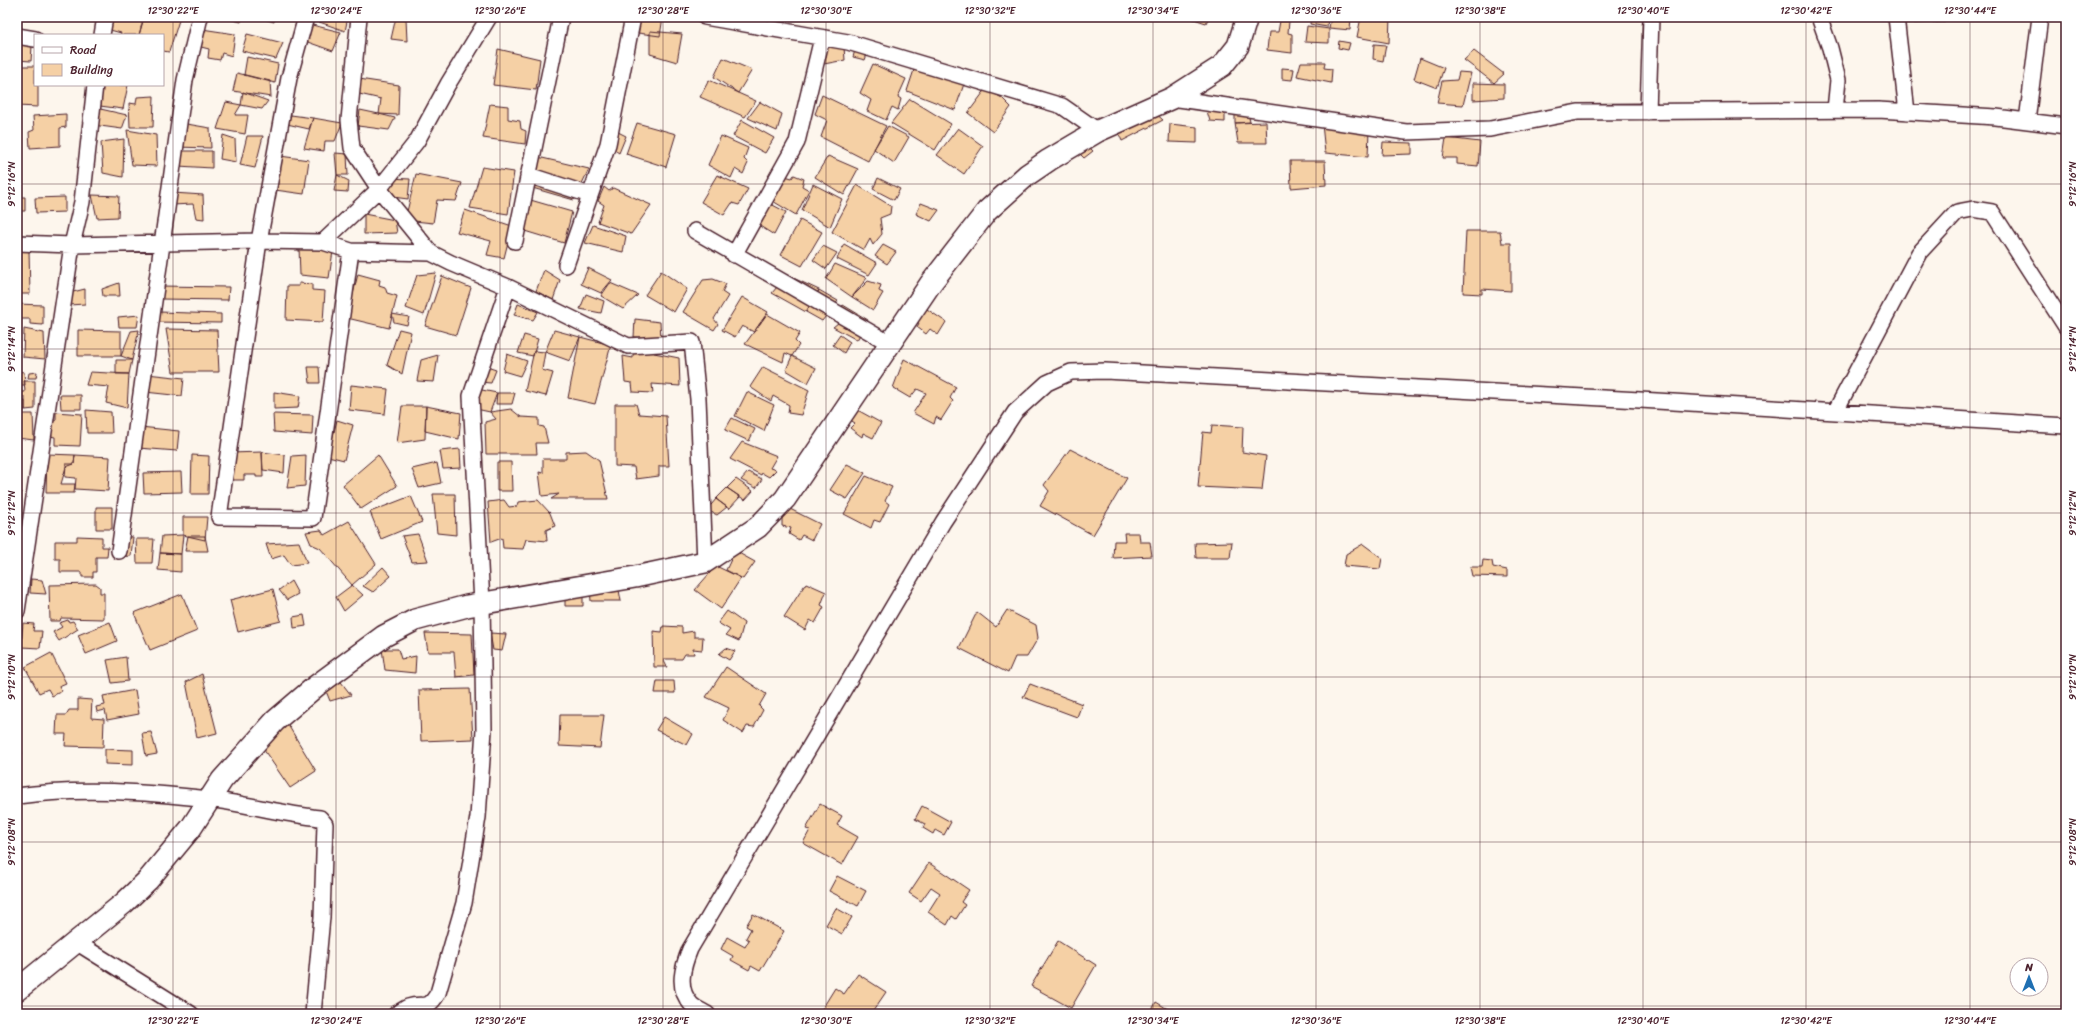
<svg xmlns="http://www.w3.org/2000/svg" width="2083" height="1031" font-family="Sriracha,sans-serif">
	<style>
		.building { fill: #f5d0a5; stroke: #4a1f2b }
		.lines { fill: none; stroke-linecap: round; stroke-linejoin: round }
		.street-casing { stroke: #4a1f2b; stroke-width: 18 }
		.secondary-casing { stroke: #4a1f2b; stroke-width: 24 }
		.street { stroke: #fff; stroke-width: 15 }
		.secondary { stroke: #fff; stroke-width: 21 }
		.ticks { fill: none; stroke: #4a1f2b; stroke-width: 1; stroke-opacity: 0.45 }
		.neatline { fill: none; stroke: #4a1f2b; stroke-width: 1.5 }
		.ticks-label { font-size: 10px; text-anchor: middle; fill: #4a1f2b }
	</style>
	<rect width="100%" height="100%" fill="#fdf6ed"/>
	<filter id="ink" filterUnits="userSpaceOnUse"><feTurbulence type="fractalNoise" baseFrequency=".025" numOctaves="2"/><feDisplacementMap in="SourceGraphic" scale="8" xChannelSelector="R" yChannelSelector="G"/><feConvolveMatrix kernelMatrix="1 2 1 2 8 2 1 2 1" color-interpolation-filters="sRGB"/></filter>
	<g filter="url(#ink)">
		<path class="building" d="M113 17H144L139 35H120L121 33 110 30Z
			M144 17H180L169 52 163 51V35H139Z
			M222 17H243L241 22Z
			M258 17H275L274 22Z
			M312 17H348L345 31 311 19Z
			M396 17 406 19 407 41 391 39Z
			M639 17H663L660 36 638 33Z
			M1188 17H1209L1206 23Z
			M1311 17H1328L1327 27 1310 24Z
			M1331 17H1351L1350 30 1329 28Z
			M1361 17H1390L1389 43 1357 37Z
			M1914 17H1944V22L1914 23Z
			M1280 21H1289L1288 33 1292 34V53L1267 50 1269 32H1278Z
			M308 24 341 32 333 51 302 40Z
			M1307 26 1329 29V43L1305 42Z
			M202 29 235 34 232 56 222 53 220 60 208 58 209 49 197 46Z
			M650 31 682 34 677 62 650 54Z
			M247 34 283 43 276 59 242 51Z
			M1339 41 1350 43 1348 50 1338 48Z
			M821 43 844 47 845 60 824 64Z
			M1374 44 1386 45 1383 61 1373 59Z
			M17 45 32 46 31 61 17 60Z
			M856 47 869 49 865 60 853 57Z
			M498 49 540 59 536 90 493 85Z
			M1474 51 1504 74 1494 83 1464 60Z
			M247 57 278 64 275 83 244 75Z
			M723 58 752 70 738 93 714 77Z
			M1420 58 1444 68 1437 88 1414 79Z
			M1301 62H1325L1324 68 1332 69 1331 83 1297 76Z
			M873 64 906 79 898 97 901 99 898 110 892 107 886 120 867 111 871 100 860 93Z
			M19 66H35V85H38V107L17 106V71H19Z
			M915 67 965 81 955 110 907 91Z
			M1282 68 1294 69 1292 80 1282 79Z
			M1459 72 1471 73 1463 105 1437 103 1442 81 1457 80Z
			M237 73 270 81 271 97 233 91Z
			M359 79 399 85 398 115 379 114 381 99 355 93Z
			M709 80 738 93 756 101 745 117 700 97Z
			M1473 83 1504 84V98L1473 100Z
			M102 85H128L123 109 100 106Z
			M986 89 1002 98 1011 107 993 132 968 113Z
			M243 92 268 101 262 109 241 105Z
			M822 95 886 126 868 161 821 137 827 120 815 114Z
			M154 96 153 127H130L129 103 136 104 137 97Z
			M910 99 951 124 935 150 891 123Z
			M226 102 241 105 235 115H248L245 134 217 129Z
			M760 102 782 114 777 131 748 118Z
			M490 104 508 106V119L520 121 521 129 526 131 525 144 483 138Z
			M96 108 127 115 122 129 93 125Z
			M1206 108 1225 109V122L1210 121Z
			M360 110 379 114 395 118 389 130 358 126Z
			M1153 111 1163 120 1122 141 1116 127Z
			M1235 112 1248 113 1250 122 1235 123Z
			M66 114V127L60 128V146L30 148 29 132 34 130 33 116Z
			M19 115 20 133H17V116Z
			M291 115 313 118 309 129 287 124Z
			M313 118 342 123 335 141H325L324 151 304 148Z
			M742 120 774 138 765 153 733 136Z
			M1266 122 1267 143H1238L1235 123Z
			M181 123 210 128 211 148 175 147Z
			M637 123 676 134 666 167 626 154Z
			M1170 124 1197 127V143L1169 142Z
			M1322 124 1369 130 1368 157 1325 153Z
			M888 126 909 137 894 163 874 149Z
			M958 128 983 146 964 174 937 155Z
			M127 130 156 135 157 166 132 165Z
			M618 132 626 136 619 153 613 149Z
			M223 135 235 139 236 162 220 159Z
			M247 136H263L255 168 240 165Z
			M721 136 748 148 744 159 748 163 743 174 735 169 731 178 708 165Z
			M1446 138 1480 142 1478 166 1457 164V158H1443Z
			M124 139 123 177 103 173 101 142Z
			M1084 142 1093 151 1084 158 1074 148Z
			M1383 142 1412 143V154L1382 155Z
			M181 151H212V168L178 166Z
			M335 153 347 154 348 175H337Z
			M280 156 309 160 304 194 275 190Z
			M828 156 858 169 844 195 815 177Z
			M538 157 589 169 574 200 529 187Z
			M1290 161H1325L1326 185 1291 188Z
			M482 167 514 172 508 214 470 208Z
			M416 174 462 183 456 201 437 200 433 223 405 220Z
			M337 175 349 181 348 192 334 191Z
			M717 175 748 189 739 205 732 203 724 215 701 202Z
			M794 175 804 179 802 186 809 190 796 215 771 200 785 176 792 178Z
			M388 178 410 179 408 199 385 196Z
			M878 178 900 189 894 200 873 189Z
			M813 184 842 199 830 227 802 210Z
			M857 185 891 206 890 214 880 218 882 234 873 245 870 239 864 250 832 232Z
			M604 187 609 191 613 188 651 205 631 234 598 222 604 205 598 201Z
			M173 193 203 195 204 219 196 218 193 204 172 205Z
			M92 195 119 196 118 217 97 218Z
			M17 197H25V211H17Z
			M65 197V212L36 213 35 198Z
			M527 199 572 212 564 243 518 229Z
			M767 202 786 212 774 235 755 223Z
			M921 203 939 210 931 221 916 214Z
			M465 210 512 226 504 258 487 255 491 241 457 232Z
			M364 214 395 220 397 233 364 234Z
			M800 220 822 232 802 266 781 255Z
			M593 225 626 236 623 252 585 243Z
			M1466 231H1500L1502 243H1511V291L1482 289V294L1463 293Z
			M844 244 877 263 869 275 837 259Z
			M883 245 896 252 887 264 875 256Z
			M823 246 837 253 826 269 813 260Z
			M299 247 333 251 329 278 300 275Z
			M17 250H29L30 294H18L17 300Z
			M835 264 867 278 852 297 826 279Z
			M588 268 612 280 601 293 581 284Z
			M544 270 560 280 553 300 536 291Z
			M661 271 687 289 674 312 645 295Z
			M436 273 424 315 406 308 417 275Z
			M358 274 380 280 379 285 385 287 387 293 397 296 389 328 347 318Z
			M787 275 819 290 806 312 772 293Z
			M442 276 471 288 456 335 425 326Z
			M713 279 726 284 722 292 728 296 714 319 718 324 714 330 683 312 703 280Z
			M868 281 881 285 879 291 883 293 873 310 852 297Z
			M119 283 120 296H103L102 289Z
			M299 283 312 284V290L325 291 323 322 286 320 287 286H299Z
			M610 283 638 295 623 309 601 296Z
			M159 286 229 287 228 300 159 299Z
			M85 289V304L69 305V293Z
			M819 290 838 301 822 321 806 312Z
			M586 294 604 301 601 313 580 309Z
			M742 297 768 312 754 332 742 326 735 337 722 330Z
			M17 304 43 305V325L30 324V319H17Z
			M518 304 538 312 533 320 514 315Z
			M843 305 868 320 857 340 833 327 838 323 833 319Z
			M921 305 946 322 938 335 930 329 926 334 917 327 919 323 910 317Z
			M159 312 221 314V323L154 322Z
			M392 314 409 317 407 325 394 322Z
			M767 314 800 333 795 341 799 345 792 356 785 353 783 362 745 344Z
			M139 315 137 327H119L118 317Z
			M635 319 660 322 661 338 634 337Z
			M24 329 44 333 45 359 23 357Z
			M166 329 217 330 219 372H173Z
			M399 329 411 332 402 374 387 365Z
			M78 330 121 331V356H78Z
			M139 330 132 360 121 356 131 331Z
			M554 330 580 337 570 361 545 352Z
			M524 335 538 339 533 356 518 353Z
			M840 335 850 342 844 353 833 345Z
			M580 337 611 345 595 404 568 398Z
			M633 349H654V353L679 358 680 386 652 384 653 393 633 392 632 383 625 382 623 356 633 358Z
			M534 351 545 352 542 370 553 373 546 396 525 391Z
			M507 354 527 361 520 376 503 371Z
			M438 355 434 382 417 381 421 360Z
			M792 356 816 368 808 383 786 370Z
			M904 359 956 387 950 398 953 401 941 420 936 417 934 424 913 413 926 393 917 389 910 398 893 388Z
			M116 360H132L129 374H116Z
			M481 365 496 370 491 383 479 382Z
			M308 367H319L320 383H310Z
			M763 367 809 390 801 415 788 413 789 405 773 396 771 401 750 387Z
			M17 371 24 372 25 385H17Z
			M37 372 36 378H28L29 373Z
			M90 372 129 374 127 408 106 403 109 387 86 385Z
			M147 374 184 378 182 396 145 392Z
			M24 381H35V409L25 410V397H17V392H25Z
			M351 385 388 389 385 414 349 410Z
			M477 389 497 393 490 412 476 409Z
			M274 392 300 396 298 408 274 409Z
			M747 392 774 405 764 431 735 416Z
			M497 393H515L512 404H496Z
			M60 395H81V409H61Z
			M25 401V410H17V402Z
			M615 404H636L639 414 666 416 669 466H659V476L636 479 634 467 615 466Z
			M402 406H426L425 439 397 443Z
			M426 406 461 413 459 439 425 431Z
			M852 407 881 423 873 438 863 433 862 437 850 428 855 423 844 416Z
			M511 409 521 417 539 418V426L544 427 548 443H536L537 454H486L485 422 496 419 490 412Z
			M86 410 111 412 112 433H87Z
			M56 412 82 414 80 446 55 445V437L50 436V423L56 420Z
			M18 414H33L34 440 17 438Z
			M273 414 313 415 312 435 274 432Z
			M732 418 755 429 749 441 725 430Z
			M337 420 353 425 344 460 328 456Z
			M1212 425 1243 427 1242 452 1266 456 1262 490 1198 487 1203 432 1211 433Z
			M140 427 179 431 177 451 138 448Z
			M742 442 777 456 770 468 776 470 769 477 762 473 761 475 730 459Z
			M460 449 461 468 443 469 440 451Z
			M1070 449 1127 478 1093 535 1040 506 1049 491 1044 485Z
			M586 451 599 460 608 499H551L559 494 542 496 539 472 543 473V459H566V452Z
			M262 452 263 477H256V475H244V480H231L230 453Z
			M262 452 285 455 284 473 263 470Z
			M47 454 75 455 74 464 66 467 61 484H75L74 493H46Z
			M75 455 110 457 108 491 75 489 76 478 65 477 66 464H74Z
			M192 455 209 456 208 494H191Z
			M306 455 305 486 287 488 292 456Z
			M378 455 397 486 361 509 343 485Z
			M497 462H511L512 491H497Z
			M437 463 441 483 419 488 412 469Z
			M847 464 865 473 847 499 830 490Z
			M181 472 182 492 144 493 143 473Z
			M748 472 762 479 756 488 741 480Z
			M866 476 892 487 885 501 889 504 880 522 874 520 871 528 844 514Z
			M736 479 753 491 745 500 727 488Z
			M727 488 740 497 729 509 716 499Z
			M17 492H21V512H17Z
			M433 494H455L456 535 437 533Z
			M411 496 422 522 381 539 370 512Z
			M716 499 727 507 717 515 707 510Z
			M504 500 509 507 517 506 518 502 538 500 550 513 555 526 546 530 547 541 526 539 523 549 503 548 502 538 491 542 488 502Z
			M96 507H112V529H96Z
			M788 508 820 524 812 540 802 535 799 540 789 534 791 528 782 526V518Z
			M183 517H207L205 540 183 535Z
			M349 521 376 564 352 585 320 548 311 544 306 532 321 530 324 535Z
			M1124 533H1139L1140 542H1150L1152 556 1113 558 1114 541H1125Z
			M418 534 428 561 412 562 402 536Z
			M183 535 181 554 160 553 162 536Z
			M77 536 102 537V547H108L107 557H96V572H93V577H82V572H60V559H55V541H77Z
			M121 536 133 537 131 556 120 557Z
			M188 536H205L208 551H185Z
			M136 539H154L152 563H137Z
			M299 542 307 563 291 565 284 555 271 559 266 544Z
			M1232 542 1230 558H1196L1195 543Z
			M1363 544 1382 558 1380 569 1344 566 1346 554Z
			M735 551 755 562 743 579 726 570Z
			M160 553 181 554V572L158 570Z
			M1483 560 1492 561 1493 567 1507 570V577L1472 576 1470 567H1482Z
			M716 566 741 578 721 609 695 590Z
			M383 567 391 576 373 592 363 586Z
			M31 579 42 580 46 594 30 593Z
			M291 581 298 594 287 600 279 590Z
			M806 583 826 592 821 605 824 607 815 623 810 620 805 630 784 617Z
			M96 584 100 587V593H104V619L61 618 60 621H50L49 585Z
			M352 585 363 595 344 611 336 597Z
			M618 585 621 601H591L590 588Z
			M273 589 281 621 238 632 230 600Z
			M565 593 583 594V606H565Z
			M182 594 197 631 150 650 134 613Z
			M1007 610 1036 625 1038 638 1027 657H1015L1008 673 959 648 977 612 996 627Z
			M727 611 744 623 739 641 726 635 730 630 718 623Z
			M304 615 306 626 294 628 293 617Z
			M68 620 69 622 73 621 78 629 59 641 53 632 62 627 59 623Z
			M110 622 117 641 86 654 78 635Z
			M23 623 34 624 33 631H42L40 648 21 647Z
			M663 626 682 627V633L694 631V637H703L702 650 693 649 694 654H685L682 659H663L667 667H654L653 631 662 632Z
			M17 632H20L19 648H17Z
			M425 633 472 634 474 675 456 677 454 652H428Z
			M490 633 506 634 502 651 493 650Z
			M726 648 735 651 729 660 719 654Z
			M382 649H398L401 659 416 656 415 673 385 670Z
			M51 653 66 683 59 686 62 691 52 696 48 689 39 693 25 667Z
			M126 657 128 681 112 683 107 660Z
			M726 667 766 694 759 706 763 710 754 727 747 726 743 733 723 720 729 708 706 697Z
			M202 674 217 733 197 738 186 682Z
			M338 678 351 695 330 701 324 686Z
			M657 681H674L675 693H655Z
			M1030 684 1082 704 1077 717 1023 697Z
			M470 689 473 739 421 741 419 690Z
			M135 690 139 714 107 720 105 710 97 712 96 707 105 705 103 696Z
			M78 699 92 700 91 718 104 719 103 747 65 746 66 734H56L57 715H66L69 710H78Z
			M282 715 316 771 290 788 257 740Z
			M560 715H604L600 748 559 746Z
			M664 717 693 734 687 745 656 730Z
			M17 728 22 754 17 755Z
			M151 732 157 754 146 756 142 733Z
			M105 749 133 750V765L105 764Z
			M820 804 842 816 837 825 858 837 842 865 803 843 810 830 806 829Z
			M922 806 951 822 944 835 935 830 933 834 923 828 925 824 915 819Z
			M929 863 969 890 961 902 965 905 956 919 952 916 947 925 928 912 940 893 931 887 921 901 909 893Z
			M837 876 866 891 858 906 829 891Z
			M836 908 852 917 842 934 826 925Z
			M753 914 784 931 760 971 751 966 749 970 731 960 733 956 721 949 727 937 745 947 749 940 746 938 751 929 746 926Z
			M1058 941 1096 965 1071 1008 1031 986Z
			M858 974 886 992 871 1014H830L822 1009 835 988 844 994Z
			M1156 1002 1176 1014H1150Z"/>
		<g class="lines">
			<g class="street-casing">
				<path id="street" d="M306 17 289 78 259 241 219 517 313 518 351 251
					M359 17 349 120 352 148 379 189 431 253
					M705 17 848 42 1062 106 1098 131
					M1819 17 1830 48 1838 80 1835 110
					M1896 17 1907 112
					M102 35 105 17
					M17 36 35 39
					M1172 98 1406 132 1490 129 1578 112 1878 110 1996 117 2066 126
					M1648 112 1651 17
					M2027 121 2040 17
					M528 175 590 195
					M695 231 889 343
					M515 241 561 17
					M323 242 379 189 417 141 448 84 489 17
					M17 243 72 245 259 241 323 242 351 251 431 253 451 263 508 287 628 346 692 342 698 399 705 562
					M734 255 797 142 822 38
					M566 265 608 144 633 17
					M1835 412 1919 253 1957 212 1973 209 1992 212 2066 327
					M119 551 185 80 200 17
					M17 611 72 245 82 202 95 85
					M17 796C80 787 146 792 209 799 246 804 283 814 320 818L325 824 322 917 313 1014
					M76 942 191 1014
					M396 1014C400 1012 404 1009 408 1007 424 1002 427 1012 438 993L464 903 478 817 484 730 482 603 471 396 508 287
					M707 1014C702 1011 695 1008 691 1004 676 988 683 966 690 949L943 522 1015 412 1047 383 1071 372 1105 371 1640 400 2066 426"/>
			</g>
			<g class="secondary-casing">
				<path id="secondary" d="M17 990 124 903 148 880 191 828 222 780 275 721 316 686 384 636 415 620 467 606 635 577 705 562 758 527 785 499 931 283 987 211 1027 175 1049 160 1098 131 1172 98 1222 66 1238 46 1247 17"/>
			</g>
			<use href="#street" class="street"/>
			<use href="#secondary" class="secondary"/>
		</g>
	</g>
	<path class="ticks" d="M173 17V1014M336 17V1014M500 17V1014M663 17V1014M826 17V1014M990 17V1014M1153 17V1014M1316 17V1014M1480 17V1014M1643 17V1014M1806 17V1014M1970 17V1014M17 20H2066M17 184H2066M17 349H2066M17 513H2066M17 677H2066M17 842H2066M17 1006H2066"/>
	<rect width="2083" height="1031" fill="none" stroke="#fff" stroke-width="44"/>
	<rect x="34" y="34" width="130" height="52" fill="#ffffff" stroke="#b7a5aa"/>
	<rect x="42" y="47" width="20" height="6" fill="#ffffff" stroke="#b7a5aa"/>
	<text x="70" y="54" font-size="12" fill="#4a1f2b">Road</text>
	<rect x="42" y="64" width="20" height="12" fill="#f5d0a5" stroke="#b7a5aa"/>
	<text x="70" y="74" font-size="12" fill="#4a1f2b">Building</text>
	<g transform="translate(2029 977)"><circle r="19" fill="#ffffff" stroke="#b7a5aa"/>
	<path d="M0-3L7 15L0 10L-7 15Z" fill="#1f6fb2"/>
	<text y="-6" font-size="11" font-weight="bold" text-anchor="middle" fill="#4a1f2b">N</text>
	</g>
	<rect x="22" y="22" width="2039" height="987" class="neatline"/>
	<g class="ticks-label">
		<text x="173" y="14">12°30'22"E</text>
		<text x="336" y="14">12°30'24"E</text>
		<text x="500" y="14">12°30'26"E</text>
		<text x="663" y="14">12°30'28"E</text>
		<text x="826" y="14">12°30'30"E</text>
		<text x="990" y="14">12°30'32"E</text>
		<text x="1153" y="14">12°30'34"E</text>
		<text x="1316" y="14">12°30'36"E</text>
		<text x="1480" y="14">12°30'38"E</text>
		<text x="1643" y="14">12°30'40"E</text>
		<text x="1806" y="14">12°30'42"E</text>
		<text x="1970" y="14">12°30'44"E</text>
		<text transform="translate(11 184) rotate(-90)" y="4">9°12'16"N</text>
		<text transform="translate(2072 184) rotate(-90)" y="4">9°12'16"N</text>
		<text transform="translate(11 349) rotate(-90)" y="4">9°12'14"N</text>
		<text transform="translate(2072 349) rotate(-90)" y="4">9°12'14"N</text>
		<text transform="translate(11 513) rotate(-90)" y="4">9°12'12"N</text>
		<text transform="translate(2072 513) rotate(-90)" y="4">9°12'12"N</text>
		<text transform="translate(11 677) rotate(-90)" y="4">9°12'10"N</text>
		<text transform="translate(2072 677) rotate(-90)" y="4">9°12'10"N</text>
		<text transform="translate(11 842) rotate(-90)" y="4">9°12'08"N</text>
		<text transform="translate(2072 842) rotate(-90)" y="4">9°12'08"N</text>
		<text x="173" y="1024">12°30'22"E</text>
		<text x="336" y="1024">12°30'24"E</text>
		<text x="500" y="1024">12°30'26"E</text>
		<text x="663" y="1024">12°30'28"E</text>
		<text x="826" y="1024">12°30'30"E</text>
		<text x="990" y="1024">12°30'32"E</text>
		<text x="1153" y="1024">12°30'34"E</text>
		<text x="1316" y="1024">12°30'36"E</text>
		<text x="1480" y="1024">12°30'38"E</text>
		<text x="1643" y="1024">12°30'40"E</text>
		<text x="1806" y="1024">12°30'42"E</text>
		<text x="1970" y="1024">12°30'44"E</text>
	</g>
</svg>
